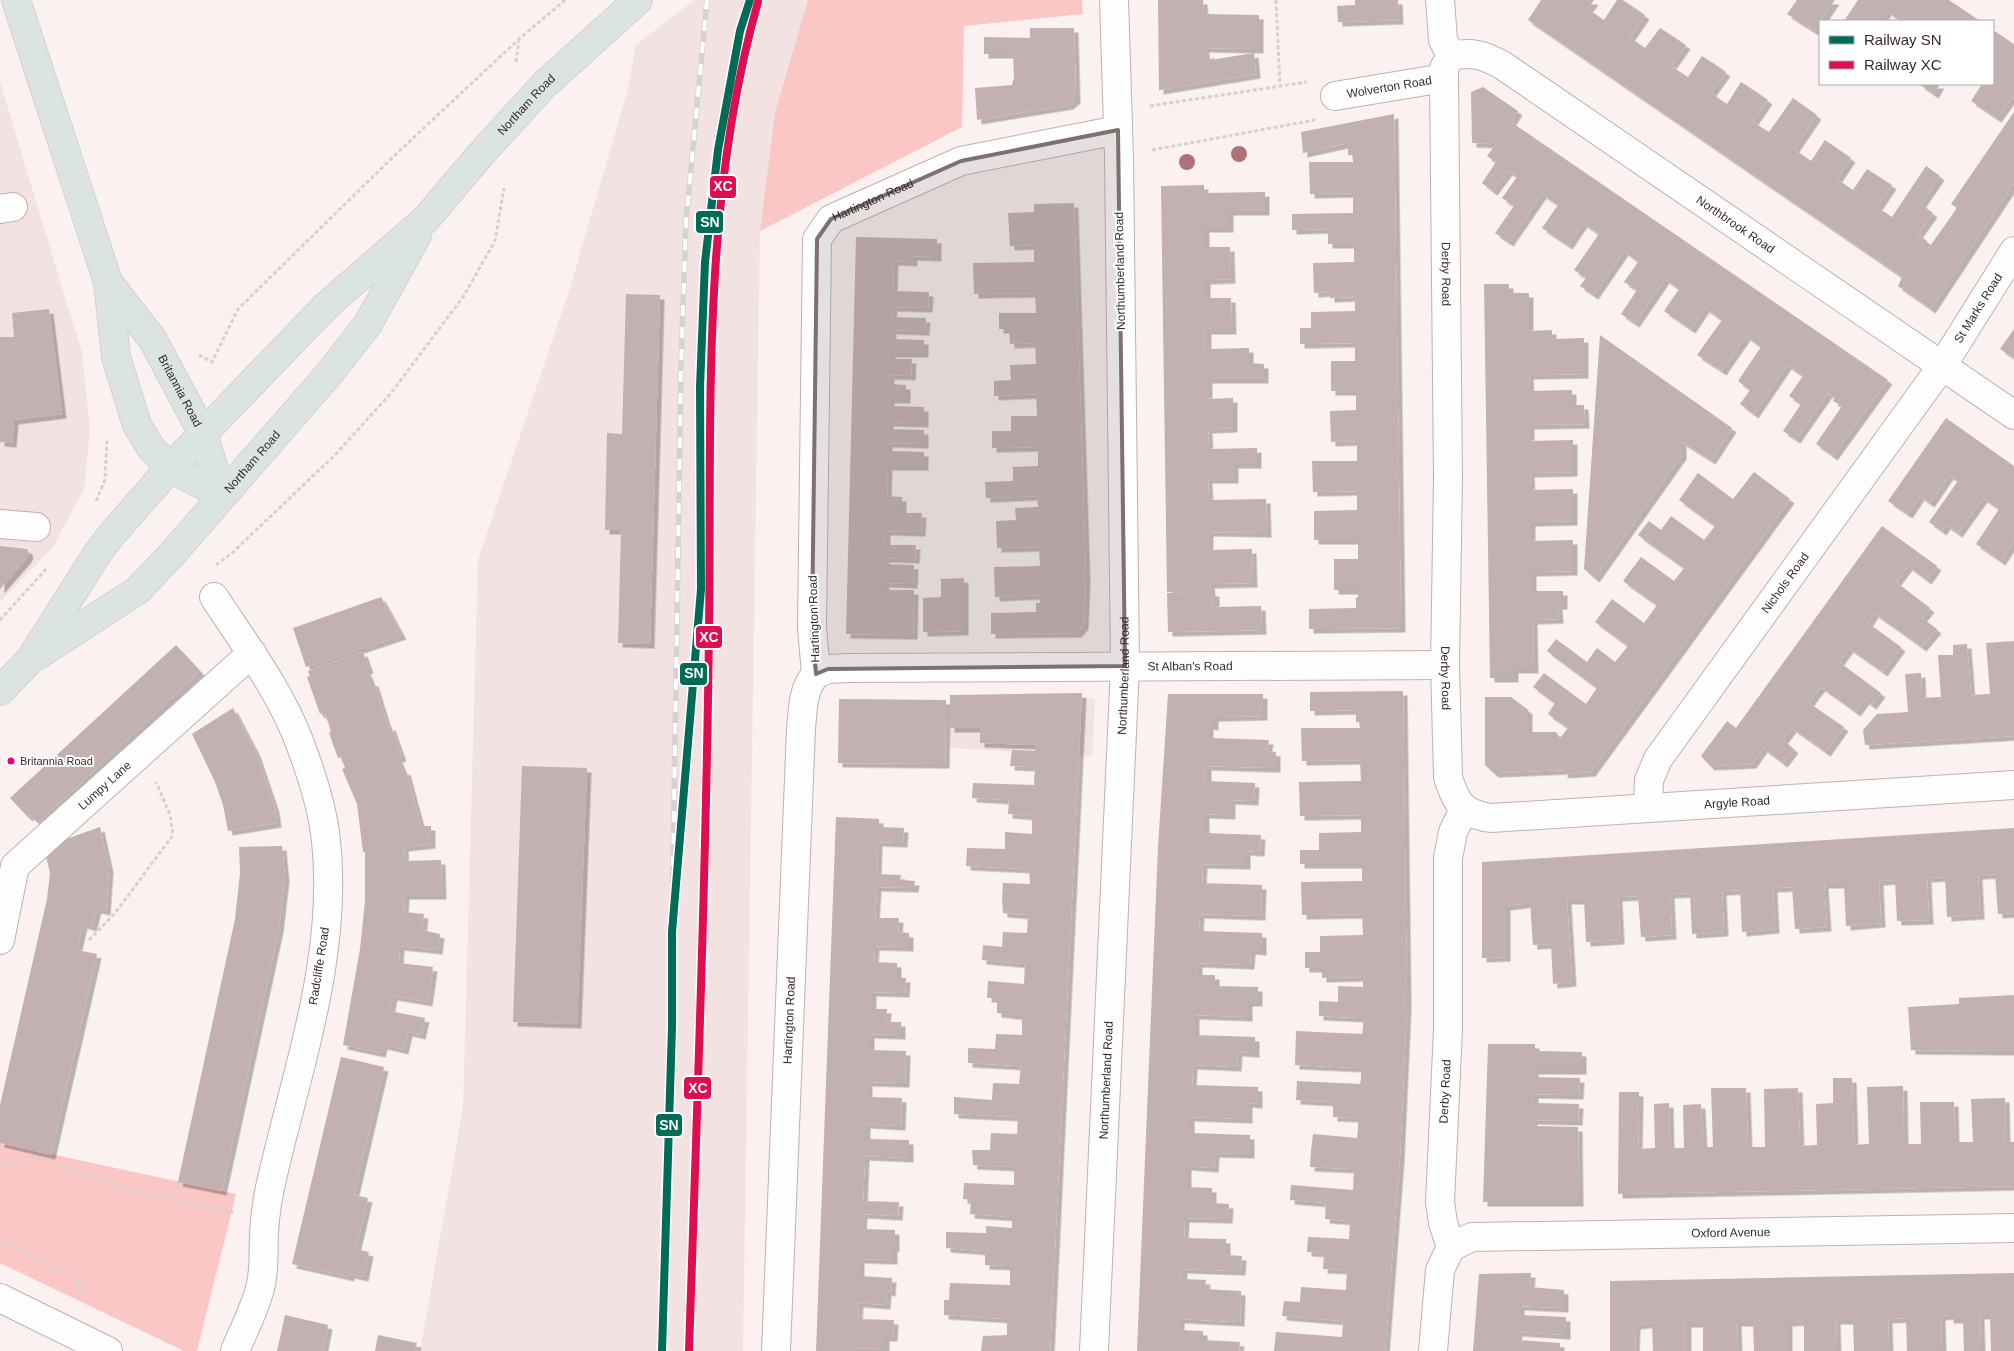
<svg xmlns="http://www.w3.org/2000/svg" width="2014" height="1351" font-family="Arial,sans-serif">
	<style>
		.built { fill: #f2e2e1 }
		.green { fill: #fac7c5 }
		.building { fill: #c3b0b0; filter: url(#shadow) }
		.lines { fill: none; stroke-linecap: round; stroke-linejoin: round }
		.minor-casing { stroke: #bdb2b1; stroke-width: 30 }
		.major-casing { stroke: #d6d0cf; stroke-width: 30 }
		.path { stroke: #d6d1d0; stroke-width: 3; stroke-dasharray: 4 2.5; stroke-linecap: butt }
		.minor { stroke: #fefdfd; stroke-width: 28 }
		.major { stroke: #dbe3e3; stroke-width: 28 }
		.rail-casing { stroke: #d5d2d1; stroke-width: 5.5 }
		.rail { stroke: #fff; stroke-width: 4; stroke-dasharray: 11; stroke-linecap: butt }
		.rail-1-casing { stroke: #fff; stroke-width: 11 }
		.rail-2-casing { stroke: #fff; stroke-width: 11 }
		.rail-1 { stroke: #006b56; stroke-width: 8 }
		.rail-2 { stroke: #df0d52; stroke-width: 8 }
		.tree { fill: #ad7179 }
		.marked { fill: #7d706f; fill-opacity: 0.2; stroke: #7d706f; stroke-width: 4; stroke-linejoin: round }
		.bus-dot { fill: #e5007d; stroke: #fff; stroke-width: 2 }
		.labels { text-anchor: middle; stroke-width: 4; stroke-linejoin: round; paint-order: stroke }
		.bus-label { font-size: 11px; fill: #392a29; stroke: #fff; text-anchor: start }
		.street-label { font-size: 12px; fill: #392a29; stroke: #fff }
		.line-badge { stroke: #fff; stroke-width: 2 }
		.badge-label { font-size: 14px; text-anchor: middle; font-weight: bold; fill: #fff }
	</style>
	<defs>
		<filter id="shadow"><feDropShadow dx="4.5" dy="4.5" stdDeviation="0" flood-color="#0004"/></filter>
	</defs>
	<rect width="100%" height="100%" fill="#fbf1f0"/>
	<path class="built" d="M695 0H808L775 112 760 231 743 1351H420L463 1108 478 560 570 288 627 92 636 45Z
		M0 82 82 353 90 430 84 489 53 547 0 602Z
		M1095 699 1092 756 949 748 950 700Z"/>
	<path class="green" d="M808 0H1082L1083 14 964 26 962 127 760 231 775 112Z
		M0 1143 236 1194 197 1351H184L0 1263Z"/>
	<path class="building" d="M1158 0H1203L1204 14 1259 15V49L1205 48V55L1209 53 1210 60 1254 53 1256 74 1159 90Z
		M1355 0H1398L1399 20 1338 22 1337 6 1355 5Z
		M1541 0H1594L1588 9 1604 20 1617 0H1623L1645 15 1630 37 1645 48 1660 28 1671 35 1686 45 1671 66 1688 77 1702 56 1713 63 1726 72 1711 93 1727 104 1741 82 1755 91 1768 100 1753 122 1769 132 1793 98 1817 115 1794 149 1811 161 1825 140 1851 158 1837 179 1853 190 1867 169 1892 185 1877 207 1892 217 1926 166 1940 176 1921 204 1933 213 1918 234 1927 241 1922 246 1928 249 1957 208 1951 204 2014 112V183L1931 309 1898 286 1902 277 1528 20Z
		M1797 0H1835L1814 31 1787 14Z
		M1858 0H1949L1980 21H1901L1887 11 1881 21H1844Z
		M1030 28H1074L1076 99 1069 105 977 120 975 88 1012 85 1014 77 1013 54H984V37L1030 38Z
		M1993 30 2014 44V99L2012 97 1997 118 1971 101 1982 84H1993Z
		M1919 84H1940L1934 94Z
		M1483 87 1518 111 1511 122 1888 380 1833 456 1816 444 1842 406 1833 401 1835 398 1828 393 1796 439 1783 431 1801 404 1789 396 1803 376 1787 365 1754 414 1740 404 1750 390 1738 381 1761 347 1746 336 1722 371 1697 355 1722 320 1705 308 1691 329 1664 311 1679 289 1665 279 1635 323 1621 314 1637 290 1624 282 1638 262 1624 251 1594 295 1580 286 1586 278 1574 270 1599 234 1583 223 1568 245 1542 228 1558 205 1542 194 1509 242 1495 233 1514 206 1502 198 1517 177 1508 171 1493 191 1482 183 1496 162 1487 156 1496 144 1472 143 1471 92Z
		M1394 114 1401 628 1309 629V609L1356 608V597L1358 598V590H1334V559H1358V540H1314V511L1357 510V491L1313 492 1312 461H1357V441L1331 442 1330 411 1356 410V391H1331V361H1355V343L1300 344V328H1311V312L1355 311V297L1330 298V292L1314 293 1313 263 1354 262V244H1328V229L1292 230V214L1353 213V193L1310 194 1309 162H1353V155H1348V143L1303 153 1301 132Z
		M1204 185V193L1265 192V211H1229V228H1205V247H1230L1231 279 1206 280V298H1231L1232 330H1207V349L1249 348V363L1264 364V379H1208V399L1233 398V428L1208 429 1209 449 1257 448V464H1234V479H1208L1209 500 1266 499 1267 533 1209 532V550L1252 549 1253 583 1210 584 1211 592H1215V607L1261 606 1262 630 1168 632 1167 593H1188L1167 592 1161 186Z
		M1074 203 1086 578 1084 625 1077 633 991 634V613L1036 612V603H1040L1039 595 995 597 994 567 1040 566 1039 547 997 548 996 521 1016 520 1015 508 1038 507 1037 496 986 498 985 482 1013 481V467L1038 466V447L992 448V431H1011V416H1037L1036 394 994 396V381L1011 380 1010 365 1036 364 1035 343 1010 344 1009 329H999V313H1036L1035 293 974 294 973 263 1034 262V245L1010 246 1008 213 1034 212V204Z
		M856 237 937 239V257L913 256V262L894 261 893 291 929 292 928 308 893 307 892 317 926 318 925 331 892 330V339L924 340V353H891V359H912L911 376 890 375V384L906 385V399H890V406L924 407V423L889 422V429L924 430V444L888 443V451L924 452V466H888L887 496 902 497V510H886V513H922L921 532 886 531V545H916L915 559 885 558V564L914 565 913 584 885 583V590H914L913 635 846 634Z
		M1484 284H1509V293H1529V331L1552 330V339L1584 338V374L1529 375 1530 391 1572 390V405H1584L1585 424 1530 425V441L1573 440V472L1530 473 1531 490 1573 489V521L1531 522V541L1573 540V571L1532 572V591H1563V605H1558L1559 619 1533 620 1534 669H1514V678H1490Z
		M626 294 660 295 650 644 618 643 621 530H605L607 433 622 434Z
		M49 309 62 414 14 420 12 443 0 442V337H14L12 313Z
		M2014 329V358L2000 349Z
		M1600 335 1732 428 1711 460 1682 442V455L1595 578 1584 569Z
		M1946 418 2014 466V541L2001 561 1976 544 1999 509 1983 498 1958 533 1946 525 1942 531 1929 522 1958 481 1949 475 1930 503 1920 496 1908 514 1888 501Z
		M1754 472 1790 499 1591 772 1563 774 1564 770 1494 773 1485 765V697H1511L1528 710V732H1556L1560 738 1568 728 1548 714 1555 703 1533 687 1544 673 1586 704 1597 688 1547 651 1556 639 1587 662 1597 648 1615 662 1628 646 1595 622 1612 599 1644 623 1657 605 1623 581 1641 557 1674 581 1684 568 1638 535 1649 521 1661 530 1671 516 1704 540 1715 526 1679 500 1698 473 1733 499Z
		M1882 526 1937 566 1927 580 1908 566 1896 582 1930 608 1922 618 1937 629 1922 647 1874 613 1868 623 1901 647 1883 672 1849 648 1839 662 1881 693 1872 705 1865 700 1856 712 1821 687 1815 694 1809 703 1844 727 1826 752 1792 728 1783 740 1794 749 1783 763 1763 748 1752 764 1710 766 1701 756 1727 721 1736 728Z
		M0 546 27 549 29 553 27 558 0 589Z
		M964 578V631L923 632V598L941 597V579Z
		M381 597 402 635 306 667 293 628Z
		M2014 641V736L1865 745 1863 730 1877 714 1908 712 1905 674 1921 673 1922 698 1941 697 1938 655H1953V645L1967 644 1971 695 1990 694 1986 643Z
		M176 645 200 671 38 823 30 815 28 817 10 798Z
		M363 652 369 669 366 670 369 676 371 682H374L388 727 391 726 402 757 398 758 403 771 406 770 421 826H431V844L404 847 405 861 441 860 442 895H405L404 912 424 914 422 930 440 934 438 950 400 946 399 963 433 967 428 1002 393 996 390 1011 425 1018 421 1035 408 1032 404 1050 383 1045 381 1053 343 1045 360 949 365 901V852H363L357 804 342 769 345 768 341 757 338 758 329 733 331 732 326 715 323 717 322 713 320 714 307 677 310 676 308 671Z
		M1403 691 1407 1005 1400 1157 1385 1351H1274L1276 1332 1342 1337 1343 1321 1282 1316 1284 1301 1300 1302 1301 1287 1346 1290 1347 1270 1323 1269 1324 1253 1307 1252 1308 1237 1349 1239 1350 1221 1325 1219 1326 1203 1290 1200 1291 1185 1353 1190 1354 1169 1310 1167 1311 1151 1313 1134 1357 1138 1358 1129V1118L1333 1117V1102L1296 1100 1297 1081 1360 1084 1361 1079V1068L1295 1065 1296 1031 1362 1034 1363 1028V1018L1319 1016V1001L1338 1002V986L1363 987V977L1322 978V968H1305V952H1320V936L1363 935 1362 914 1302 915 1301 882 1362 881V864H1300V850H1319V833L1361 832V815L1300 816 1299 782 1361 781 1360 760 1302 761 1301 728H1360L1359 722H1356V710L1310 711V692Z
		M1082 693 1050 1351H981L983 1336 1007 1335V1319L944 1315V1300H949L950 1283 1010 1285V1266L985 1265V1251L946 1248V1232L986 1233V1226L1012 1228V1217L970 1214 971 1200 963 1199 964 1183 1014 1185V1167L973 1165 972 1150H990L991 1133 1017 1134 1018 1117 954 1114V1097L992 1100 993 1083 1019 1084 1021 1066 968 1063V1048L995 1049 996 1034 1022 1035V1016L997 1013V998H987L988 981 1024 984 1025 964 982 960 983 945 1002 947 1003 932 1027 933 1028 915 1003 913 1002 898 1003 883 1030 884 1029 869 966 866 967 848 1005 849V832L1032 834V816L1008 814 1009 800 972 798 973 783 1034 785 1035 767 1010 766 1012 750 1035 751V745L980 743V728H950V695Z
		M1168 694H1263V716L1214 717V726L1209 725V738L1269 740 1267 751 1276 752V768L1207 766V781L1255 783 1254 801 1231 800V815L1205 814V833L1261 835 1260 852 1246 851V865L1203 864 1202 883 1262 885 1261 916 1200 914 1199 931 1262 933V951L1251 950 1250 965 1198 963V975H1215V986L1258 987V1002H1248V1017L1195 1015V1035L1255 1037V1053L1238 1052 1237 1067 1193 1065 1192 1085 1258 1087V1104L1248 1103V1119L1190 1117V1133L1250 1135V1154L1215 1153 1214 1168 1187 1166V1187L1212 1188V1203L1229 1204 1228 1219 1185 1218 1184 1238 1226 1239V1255L1242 1256 1241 1271 1183 1269V1279L1206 1280 1205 1289 1241 1291 1240 1322 1180 1319V1330L1203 1331V1340L1240 1342 1239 1351H1137L1158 847Z
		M839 699 946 700 945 764 838 763Z
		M233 708 256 752 275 808 277 823 228 831 223 805 215 782 192 734Z
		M522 766 587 768 577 1024 513 1022Z
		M836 817 879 819V827L904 828 903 843 878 842 877 874 901 875 900 880 915 881 914 888 877 887 875 918H899L898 932 909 933V947L875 946 874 962 897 963V978H906L905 993 872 992V1009H887L886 1022H901V1035L870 1034V1050L906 1051 905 1083 868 1082V1097L902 1098 901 1126 866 1124V1139L909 1140V1158L865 1156 863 1201 899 1202 898 1216 863 1214 862 1229 895 1230V1248L893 1247V1260L860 1259V1276L892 1278 891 1292 887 1291 886 1305 859 1303 858 1319 894 1320 893 1337H885V1349L857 1348V1351H816Z
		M100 827 109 868 106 911 97 909 92 927 83 924 77 950 97 954 51 1155 0 1143V1105L47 899 50 873 44 847Z
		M2014 828V913L1998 914 1995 874 1978 875 1980 915 1947 917 1945 877 1927 878 1929 920 1897 921 1895 880 1879 881 1881 923 1846 926 1844 884H1824L1827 927 1795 929 1792 887 1773 888 1775 929 1742 932 1740 890 1722 891 1724 932 1692 934 1690 893 1670 894 1672 935 1641 937 1638 896 1618 897 1620 940 1586 942 1584 900H1567L1572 982 1553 984 1551 944 1533 945 1530 903 1506 906V957L1482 958V862Z
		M282 846 285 877 279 928 222 1191 178 1182 235 919 240 873 239 847Z
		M2014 995V1051L1911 1050 1908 1007 1959 1004V998Z
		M1488 1044H1535V1051L1582 1052V1070H1534V1077L1580 1078 1579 1095 1534 1094V1103L1579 1104 1578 1121 1533 1120V1126L1578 1127 1579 1202H1483Z
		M341 1057 384 1067 354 1195 368 1198 356 1249 369 1252 364 1277 350 1274V1277L292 1264Z
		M1833 1078H1852L1854 1145 1869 1144 1867 1087 1903 1086 1904 1144H1921L1920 1102H1954L1955 1142H1973L1971 1099 2005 1098 2006 1142H2014V1186L1618 1194 1619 1092H1639L1638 1149 1655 1148 1654 1104 1669 1103 1670 1148H1684L1683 1105 1701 1104 1703 1147H1713L1711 1088H1746L1748 1147H1765L1764 1089 1798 1088 1800 1146 1817 1145 1816 1104 1833 1103Z
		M1531 1273 1530 1287 1564 1290V1308L1520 1306V1315L1566 1317V1335L1518 1332 1517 1340 1560 1343V1351H1473L1479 1274Z
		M2014 1273V1351H1991L1990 1315H1980L1981 1351H1964L1963 1319H1949V1315L1941 1316 1942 1351H1907L1906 1318 1888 1319 1889 1351H1854L1853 1320H1836L1837 1351H1804V1321L1788 1322V1351H1754L1753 1322H1737L1738 1351H1703V1323H1687V1351H1653L1652 1323 1636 1325 1635 1351H1610V1281Z
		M285 1315 328 1325 323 1351H277Z
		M378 1335 417 1343 415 1351H375Z"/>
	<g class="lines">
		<g class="minor-casing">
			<g id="minor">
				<path id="s1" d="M1440 0 1443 40 1451 56 1444 68V78L1448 478 1445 665 1448 777C1456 804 1463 814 1491 818L2014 785"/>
				<path id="s2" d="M1451 56C1472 51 1483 55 1502 65L2014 415"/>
				<path id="s3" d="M1335 96 1444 78"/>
				<path d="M0 209 13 207"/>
				<path d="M0 524 36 527"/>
				<path d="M214 597C244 643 279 689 299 741 310 770 321 802 325 833 340 947 300 1060 274 1170 269 1190 265 1212 264 1233 263 1250 265 1271 260 1288 255 1309 243 1331 235 1351"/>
				<path id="s4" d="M816 674 828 669 849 668 1445 665"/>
				<path id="s5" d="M1648 808 1649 780 1658 759 1942 366 2014 251"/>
				<path id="s6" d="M0 940 15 866 252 653"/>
				<path id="s7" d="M1451 1247 1472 1237 2014 1228"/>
				<path d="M0 1298 108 1351"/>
				<path id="s8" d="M776 1351 801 729C803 709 802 690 816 674L812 627 817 239 831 219 961 161 1118 130"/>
				<path id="s9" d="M1094 1351 1125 666 1119 157 1114 0"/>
				<path id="s10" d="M1433 1351 1440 1270 1451 1247 1443 1223 1440 1202 1448 1029V858L1453 832 1464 809"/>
			</g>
		</g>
		<g class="major-casing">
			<g id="major">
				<path d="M16 0 108 282 116 357 137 425 151 448 170 468 222 495"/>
				<path id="s11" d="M108 282 153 340 203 434 222 495"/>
				<path id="s12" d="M38 655 138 590 173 553 328 375 368 324 417 235"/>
				<path id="s13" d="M0 691 30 660 97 554 113 533 170 468 327 305 426 219 481 154 544 85 638 0"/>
			</g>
		</g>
		<path class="path" d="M1276 0 1280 86
			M516 62 519 40
			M1150 106 1307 82
			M1152 150 1315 120
			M199 355 212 362 238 309 394 156 519 39 565 0
			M96 501 105 480 107 439
			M216 565 231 554 335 455 391 393 463 297 495 241 504 188
			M0 620 48 567
			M89 940 116 912 173 835 170 815 156 782
			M0 1168C10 1162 24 1155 35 1157 55 1159 74 1172 93 1178 139 1192 185 1203 233 1212
			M0 1242C16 1247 27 1254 41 1263 61 1274 85 1267 79 1301"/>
		<use href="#minor" class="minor"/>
		<use href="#major" class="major"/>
		<g class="rail-casing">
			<path id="rail" d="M672 932 681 366 686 222 707 0"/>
		</g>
		<use href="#rail" class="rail"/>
		<g class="rail-1-casing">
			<path id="rail-1" d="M662 1351 672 1027V932L701 589 700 387 705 262 718 150 740 31 750 0"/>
		</g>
		<g class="rail-2-casing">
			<path id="rail-2" d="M689 1351C697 1111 706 871 709 631 712 421 700 206 758 2"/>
		</g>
		<use href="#rail-1" class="rail-1"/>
		<use href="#rail-2" class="rail-2"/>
	</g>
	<g class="tree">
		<circle cx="1239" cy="154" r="8"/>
		<circle cx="1187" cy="162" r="8"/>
	</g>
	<path class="marked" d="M1118 130 1125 666 828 669 816 674 812 627 817 239 831 219 961 161Z"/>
	<circle class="bus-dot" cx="11" cy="761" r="4.5"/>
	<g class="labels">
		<g class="bus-label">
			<text x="20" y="765">Britannia Road</text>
		</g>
		<g class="street-label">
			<text dy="4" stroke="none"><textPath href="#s3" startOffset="55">Wolverton Road</textPath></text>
			<text dy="4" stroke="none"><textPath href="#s13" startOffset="791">Northam Road</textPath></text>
			<text dy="4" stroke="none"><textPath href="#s8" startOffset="1186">Hartington Road</textPath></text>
			<text dy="4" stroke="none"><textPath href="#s2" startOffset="336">Northbrook Road</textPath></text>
			<text transform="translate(1120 271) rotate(-91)" y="4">Northumberland Road</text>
			<text dy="4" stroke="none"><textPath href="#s1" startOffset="278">Derby Road</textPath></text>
			<text dy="4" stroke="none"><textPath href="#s5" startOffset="604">St Marks Road</textPath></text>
			<text dy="4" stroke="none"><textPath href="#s11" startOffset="131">Britannia Road</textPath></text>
			<text dy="4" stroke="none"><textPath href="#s12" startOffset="291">Northam Road</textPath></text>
			<text dy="4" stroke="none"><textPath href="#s5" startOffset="268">Nichols Road</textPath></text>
			<text transform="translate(814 619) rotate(-92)" y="4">Hartington Road</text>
			<text dy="4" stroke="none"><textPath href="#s4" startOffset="375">St Alban's Road</textPath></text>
			<text dy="4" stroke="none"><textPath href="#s9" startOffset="676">Northumberland Road</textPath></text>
			<text dy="4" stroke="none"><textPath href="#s1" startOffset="682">Derby Road</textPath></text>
			<text dy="4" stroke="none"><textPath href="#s6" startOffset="196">Lumpy Lane</textPath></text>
			<text dy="4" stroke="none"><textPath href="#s1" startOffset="1092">Argyle Road</textPath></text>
			<text transform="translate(319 966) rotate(-81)" y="4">Radcliffe Road</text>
			<text dy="4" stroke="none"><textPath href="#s8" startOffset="331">Hartington Road</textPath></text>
			<text dy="4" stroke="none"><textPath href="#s9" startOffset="271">Northumberland Road</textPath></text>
			<text dy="4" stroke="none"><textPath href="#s10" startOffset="264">Derby Road</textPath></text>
			<text dy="4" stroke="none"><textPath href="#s7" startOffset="282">Oxford Avenue</textPath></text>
		</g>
	</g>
	<g class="line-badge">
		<rect x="709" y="175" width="28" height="24" rx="5" fill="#df0d52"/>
		<rect x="695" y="210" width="29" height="24" rx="5" fill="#006b56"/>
		<rect x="695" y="625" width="28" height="24" rx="5" fill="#df0d52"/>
		<rect x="679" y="662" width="29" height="24" rx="5" fill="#006b56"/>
		<rect x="683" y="1076" width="29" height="24" rx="5" fill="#df0d52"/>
		<rect x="655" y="1113" width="28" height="24" rx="5" fill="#006b56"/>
	</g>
	<g class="badge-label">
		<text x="723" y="191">XC</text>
		<text x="710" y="227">SN</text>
		<text x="709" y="642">XC</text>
		<text x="694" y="678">SN</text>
		<text x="698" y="1093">XC</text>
		<text x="669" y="1130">SN</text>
	</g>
	<rect x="1819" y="20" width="175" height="65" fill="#ffffff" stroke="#b0aaa9"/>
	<rect x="1829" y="36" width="25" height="8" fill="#006b56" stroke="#b0aaa9"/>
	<text x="1864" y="45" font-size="15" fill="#392a29">Railway SN</text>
	<rect x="1829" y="61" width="25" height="8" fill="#df0d52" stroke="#b0aaa9"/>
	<text x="1864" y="70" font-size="15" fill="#392a29">Railway XC</text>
</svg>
